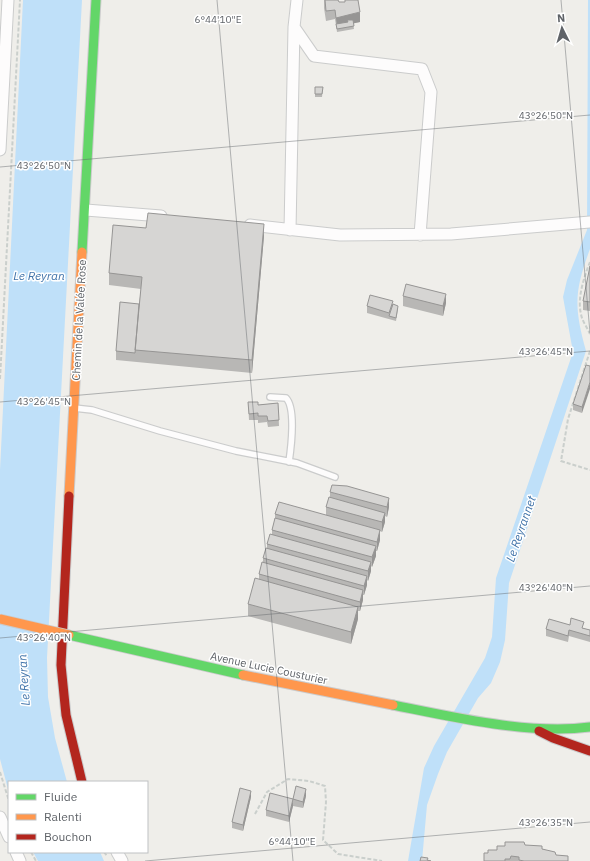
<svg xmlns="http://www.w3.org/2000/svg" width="590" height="861" font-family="'IBM Plex Sans',sans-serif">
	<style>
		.water { fill: #bfe0f9 }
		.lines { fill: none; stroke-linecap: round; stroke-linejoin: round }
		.lane-casing { stroke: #cbcccc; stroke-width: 8 }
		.street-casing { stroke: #cbcccc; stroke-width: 13 }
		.fast-casing { stroke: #cacacb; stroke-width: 11 }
		.slow-casing { stroke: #cacacb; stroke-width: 11 }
		.jam-casing { stroke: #cacacb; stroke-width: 11 }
		.path { stroke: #cacfcc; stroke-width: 2; stroke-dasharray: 4 2; stroke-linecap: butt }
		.lane { stroke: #fdfcfc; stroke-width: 5.5 }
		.street { stroke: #fdfcfc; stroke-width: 11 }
		.fast { stroke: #63d668; stroke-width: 9 }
		.slow { stroke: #ff974d; stroke-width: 9 }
		.jam { stroke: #b3261e; stroke-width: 9 }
		.slow-bridge-casing { stroke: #cacacb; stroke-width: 11; stroke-linecap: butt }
		.slow-bridge { stroke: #ff974d; stroke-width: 9 }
		.wall { fill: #b8b7b5 }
		.shaded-wall { fill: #969594 }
		.building { fill: #d6d5d3; stroke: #969594 }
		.ticks { fill: none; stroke: #5f6368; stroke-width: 1; stroke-opacity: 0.45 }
		.labels { text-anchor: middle; stroke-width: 3; stroke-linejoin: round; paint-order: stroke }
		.street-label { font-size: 11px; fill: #5f6368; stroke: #fff }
		.water-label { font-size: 12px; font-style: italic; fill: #4174aa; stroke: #fff }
		.ticks-label { font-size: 10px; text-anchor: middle; fill: #5f6368; stroke: #fff; stroke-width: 3; stroke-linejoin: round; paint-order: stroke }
	</style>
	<rect width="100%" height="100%" fill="#efeeea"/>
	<path class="water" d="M23 0H82L47 658 48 697 55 738 67 782H9V793L0 759V470Z
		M588 0H590V249C574 292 574 307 586 351L509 583 505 640 500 662 491 683 478 698 447 752 438 774 427 805 422 861H408L424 768 434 746 485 658 492 637 496 578 573 352 563 297 567 280 587 230Z
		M33 852H100L104 861H38Z"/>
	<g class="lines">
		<g class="lane-casing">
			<path id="lane" d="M270 397 286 398C296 408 291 448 289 462
				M74 408 92 410 160 431 236 451 297 463 335 477"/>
		</g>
		<g class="street-casing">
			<path id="street" d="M294 27 314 56 422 69 431 92 420 235
				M0 150 8 0
				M86 210 161 216
				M250 225 340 235 451 234 590 222
				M290 230 294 27 297 0
				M0 817 9 837
				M16 852 20 861
				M117 852 122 861"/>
		</g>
		<g class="fast-casing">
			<path id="fast" d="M82 252 96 0
				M69 635 243 675
				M393 705C453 717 529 735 590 727"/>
		</g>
		<g class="slow-casing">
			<path id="slow" d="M69 496 82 252
				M243 675 393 705"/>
		</g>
		<g class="jam-casing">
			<path id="jam" d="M69 496 61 665 66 715 82 782
				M539 731 553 738 590 751"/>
		</g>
		<path class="path" d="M590 262C584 277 577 298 581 314 582 321 587 327 590 334
			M590 351 568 419 561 461 590 470
			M0 379 20 0
			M0 772 9 801
			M255 814 267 792 288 779 309 781 325 786 326 802 323 840 338 854 382 861
			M31 852 36 861
			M104 852 107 856"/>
		<use href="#lane" class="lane"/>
		<use href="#street" class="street"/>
		<use href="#fast" class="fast"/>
		<use href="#slow" class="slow"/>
		<use href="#jam" class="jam"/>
		<g class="slow-bridge-casing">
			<path id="slow-bridge" d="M0 619 69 635"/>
		</g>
		<use href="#slow-bridge" class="slow-bridge"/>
	</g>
	<path class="wall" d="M324 0 339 2H345V0L360 22 353 23 354 29 337 32 335 19 326 21 324 8Z
		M315 87H323L322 97H315Z
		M146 228 264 236 252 373 116 360V351L139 304 141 289 109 285V273Z
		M590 266V311L583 310V301Z
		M403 296 446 303 443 316 403 306Z
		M393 304 398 309 396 321 367 313V306Z
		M586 365 582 413 573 410V404Z
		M248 402 258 405 278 403 279 426 268 427 267 422 258 423V420H249Z
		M330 492 389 507 387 517 385 516V522L382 532 380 531V540L377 551H376V556L372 567 371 566V571L368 581 367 580V585L364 595H363V600L360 611H358V619L351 644 248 616V604L259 580V574L263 562V558L267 549V544L272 535V530L275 519V514L326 515V507L330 498Z
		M570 625 590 630V642L569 636 568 642 546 636V629Z
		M306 796 303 808 293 806V799Z
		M251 797 243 831 232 828V822Z
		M293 806 289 822 266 816V810Z
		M525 845 542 849 568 861H484L488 853 497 850Z"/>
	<path class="shaded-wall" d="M360 12V22L337 27 336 18Z
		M264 224V236L252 373V360Z
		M446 294V303L443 316V306Z
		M590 382V389L582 413V407Z
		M389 498V507L387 517V507Z
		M385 513V522L382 532V522Z
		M380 530V540L377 551V542Z
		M376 546V556L372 567V557Z
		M371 562V571L368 581V571Z
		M367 576V585L364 595V586Z
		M363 590V600L360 611V602Z
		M358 607V619L351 644V632Z
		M306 789V796L303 808V802Z
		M251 791V797L243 831V825Z
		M293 799V806L289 822V816Z"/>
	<path class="building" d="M325 0H338L339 2H345V0H358L360 12 336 18 335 10 326 11Z
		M347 20H353L354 26 337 29 336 24 348 22Z
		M315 87H323L322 94H315Z
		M148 213 264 224 252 360 135 350 142 277 109 273 113 225 146 228Z
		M590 266V302L583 301Z
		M406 284 446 294 443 306 403 296Z
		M370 295 393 301 389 313 367 306Z
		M120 302 139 304 135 353 116 351Z
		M393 304 398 306 396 318 389 316Z
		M586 365 590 366V382L582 407 573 404Z
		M248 402H258V405L278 403 279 420 268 421 267 416H258V413L249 414Z
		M332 485 347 486 389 498 387 507 330 492Z
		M329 497 385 513 382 522 326 507Z
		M279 502 380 530 377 542 275 514Z
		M275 518 376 546 372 557 272 530Z
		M270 534 371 562 368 571 267 544Z
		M266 548 367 576 364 586 263 558Z
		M262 562 363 590 360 602 259 574Z
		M255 578 358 607 351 632 248 604Z
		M571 618 584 622 582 628 590 630V636L569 630 568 636 546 629 549 619 570 625Z
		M296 786 306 789 303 802 293 799Z
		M240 788 251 791 243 825 232 822Z
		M270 793 293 799 289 816 266 810Z
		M505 842H524L525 845 542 846V849L555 852 556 855 568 856V861H524L519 860V857L511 856 510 859H505V861H484V853H488V850H497V846H505Z
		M421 857 428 858 427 860 431 861H420Z"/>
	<path class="ticks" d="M217 0 293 861M561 0 590 333M0 167 590 115M0 402 590 351M0 638 590 586M145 861 590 822"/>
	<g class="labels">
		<g class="street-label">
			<text transform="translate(79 320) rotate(-87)" y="4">Chemin de la Valée Rose</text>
			<text transform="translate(269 668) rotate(12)" y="4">Avenue Lucie Cousturier</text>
		</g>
		<g class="water-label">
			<text x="39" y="280">Le Reyran</text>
			<text transform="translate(521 529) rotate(-71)" y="4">Le Reyrannet</text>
			<text transform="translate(24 680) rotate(-94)" y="4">Le Reyran</text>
		</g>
	</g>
	<g class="ticks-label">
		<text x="218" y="23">6°44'10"E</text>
		<text x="546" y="119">43°26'50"N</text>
		<text x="44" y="169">43°26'50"N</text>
		<text x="546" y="355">43°26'45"N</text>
		<text x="44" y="405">43°26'45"N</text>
		<text x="546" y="591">43°26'40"N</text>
		<text x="44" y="641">43°26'40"N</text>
		<text x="546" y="826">43°26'35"N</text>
		<text x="292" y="845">6°44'10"E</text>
	</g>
	<rect x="8" y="781" width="140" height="72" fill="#ffffff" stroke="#bfc1c3"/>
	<rect x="16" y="794" width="20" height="6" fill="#63d668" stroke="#bfc1c3"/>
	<text x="44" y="801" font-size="12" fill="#5f6368">Fluide</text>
	<rect x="16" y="814" width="20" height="6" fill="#ff974d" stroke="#bfc1c3"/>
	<text x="44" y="821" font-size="12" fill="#5f6368">Ralenti</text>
	<rect x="16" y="834" width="20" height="6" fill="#b3261e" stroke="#bfc1c3"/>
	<text x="44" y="841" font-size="12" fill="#5f6368">Bouchon</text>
	<g transform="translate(562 28) rotate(355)" stroke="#ffffff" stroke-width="3" paint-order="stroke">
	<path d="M0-3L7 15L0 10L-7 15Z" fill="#5f6368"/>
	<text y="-6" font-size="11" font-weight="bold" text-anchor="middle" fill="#5f6368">N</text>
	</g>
</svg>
